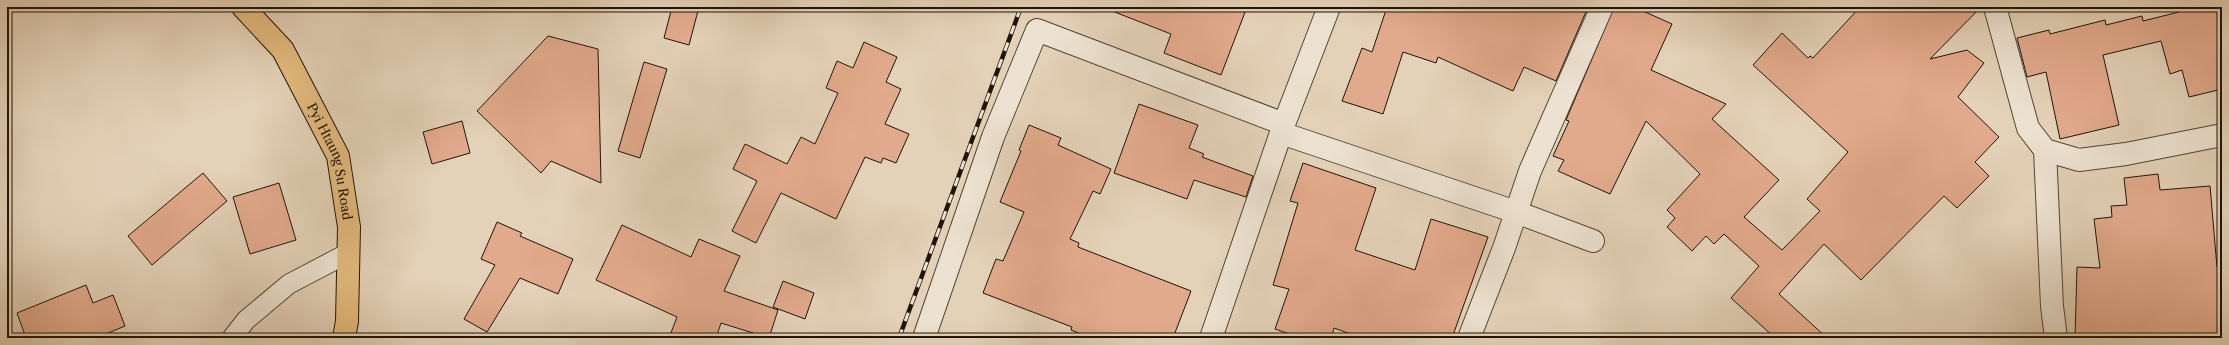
<svg xmlns="http://www.w3.org/2000/svg" width="2229" height="345" font-family="'Libre Caslon Text',serif">
	<style>
		.building { fill: #e2aa8c; stroke: #1e1407 }
		.lines { fill: none; stroke-linecap: round; stroke-linejoin: round }
		.lane-casing { stroke: #504433; stroke-width: 21 }
		.street-casing { stroke: #504433; stroke-width: 24 }
		.highway-casing { stroke: #1e1407; stroke-width: 24 }
		.lane { stroke: #ede2d1; stroke-width: 19 }
		.street { stroke: #ede2d1; stroke-width: 22 }
		.highway { stroke: #e2b97c; stroke-width: 22 }
		.rail-casing { stroke: #1e1407; stroke-width: 4.5 }
		.rail { stroke: #ede2d1; stroke-width: 3; stroke-dasharray: 9; stroke-linecap: butt }
		.labels { text-anchor: middle; stroke-width: 4; stroke-linejoin: round; paint-order: stroke }
		.street-label { font-size: 13px; fill: #1e1407; stroke: #ede2d1 }
	</style>
	<rect width="100%" height="100%" fill="#e4d2b8"/>
	<filter id="stains"><feTurbulence type="fractalNoise" baseFrequency=".005" numOctaves="4"/><feColorMatrix values="0 0 0 0 .2 0 0 0 0 .09 0 0 0 0 .02 0 0 0 .5 -.17"/></filter>
	<radialGradient id="worn" r=".72"><stop offset=".6" stop-color="#630" stop-opacity="0"/><stop offset="1" stop-color="#630" stop-opacity=".3"/></radialGradient>
	<path class="building" d="M672 7H699L689 45 664 38Z
		M1107 7H1247L1221 75 1164 53 1171 34 1107 9Z
		M1387 7H1588L1556 81 1524 67 1513 91 1438 57 1436 63 1403 52 1383 114 1342 101 1362 48 1372 52Z
		M1614 7H1634L1672 24 1651 70 1726 104 1712 119 1779 180 1744 217 1782 250 1820 211 1807 199 1848 152 1753 65 1782 33 1808 58 1810 56 1813 58 1860 7H1981L1930 59 1967 50 1984 63 1958 97 1999 137 1975 162 1989 176 1957 208 1944 196 1861 280 1824 244 1779 294 1827 338H1775L1731 298 1759 266 1724 234 1714 244 1706 236 1692 251 1667 227 1675 218 1667 210 1700 174 1646 121 1610 194 1558 171 1564 160 1553 156 1569 121 1566 120Z
		M2199 7H2222V89L2189 97 2182 70 2170 74 2161 41 2103 55 2119 125 2060 139 2046 72 2027 77 2017 38 2049 30 2050 34 2105 20 2106 25 2142 16 2143 21Z
		M548 36 598 49 601 183 551 161 541 173 477 111Z
		M864 42 897 57 886 82 901 89 885 124 909 134 896 163 883 158 881 163 865 157 836 219 781 193 756 243 732 231 757 181 733 169 745 144 787 164 801 137 815 144 838 93 826 88 837 61 853 68Z
		M644 62 667 69 640 158 618 151Z
		M1139 104 1198 125 1189 148 1204 154 1202 157 1253 176 1246 197 1194 180 1187 199 1114 173Z
		M462 121 470 153 432 164 423 132Z
		M1029 125 1061 138 1058 145 1111 169 1100 194 1093 191 1070 239 1079 243 1078 247 1191 291 1173 338H1091L1071 330 1072 327 983 293 996 259 1003 261 1024 212 1000 202 1021 151 1019 150Z
		M1303 163 1376 188 1355 250 1415 270 1431 219 1488 237 1452 338H1362L1334 328 1331 338H1301L1275 329 1289 289 1273 285 1298 203 1290 201Z
		M203 173 227 201 152 265 128 236Z
		M2158 174 2160 190 2210 186 2217 267 2222 266V338H2075L2077 267 2100 268 2094 219 2112 217 2111 206 2127 205 2124 178Z
		M279 183 296 240 250 254 233 197Z
		M497 222 522 233 520 236 573 259 558 294 520 278 487 332 464 319 495 265 481 259Z
		M622 225 691 257 699 239 740 256 724 291 778 310 769 338 721 323 716 338H669L677 317 596 280Z
		M783 281 814 293 805 319 773 307Z
		M86 285 93 303 113 295 125 326 96 338H26L17 313Z"/>
	<g class="lines">
		<g class="lane-casing">
			<path id="lane" d="M232 338 246 320 289 284 348 253"/>
		</g>
		<g class="street-casing">
			<path id="street" d="M1995 7 2028 128 2045 150 2079 160 2126 154 2222 135
				M1281 133 1516 212 1593 241
				M2045 150 2052 306 2056 338
				M924 338 993 137 1037 30 1284 124 1329 7
				M1211 338 1284 124
				M1469 338 1504 248 1530 171 1602 7"/>
		</g>
		<g class="highway-casing">
			<g id="highway">
				<path id="s1" d="M243 7 283 50 338 156 349 227 347 321 344 338"/>
			</g>
		</g>
		<use href="#lane" class="lane"/>
		<use href="#street" class="street"/>
		<use href="#highway" class="highway"/>
		<g class="rail-casing">
			<path id="rail" d="M899 338 1021 7"/>
		</g>
		<use href="#rail" class="rail"/>
	</g>
	<g class="labels">
		<g class="street-label">
			<text dy="5" stroke="none"><textPath href="#s1" startOffset="181">Pyi Htaung Su Road</textPath></text>
		</g>
	</g>
	<rect width="2229" height="345" fill="none" stroke="#e4d2b8" stroke-width="24"/>
	<rect x="8" y="8" width="2213" height="329" fill="none" stroke="#1e1407" stroke-width="2"/>
	<rect x="12" y="12" width="2205" height="321" fill="none" stroke="#1e1407"/>
	<rect width="100%" height="100%" filter="url(#stains)"/>
	<rect width="100%" height="100%" fill="url(#worn)"/>
</svg>
